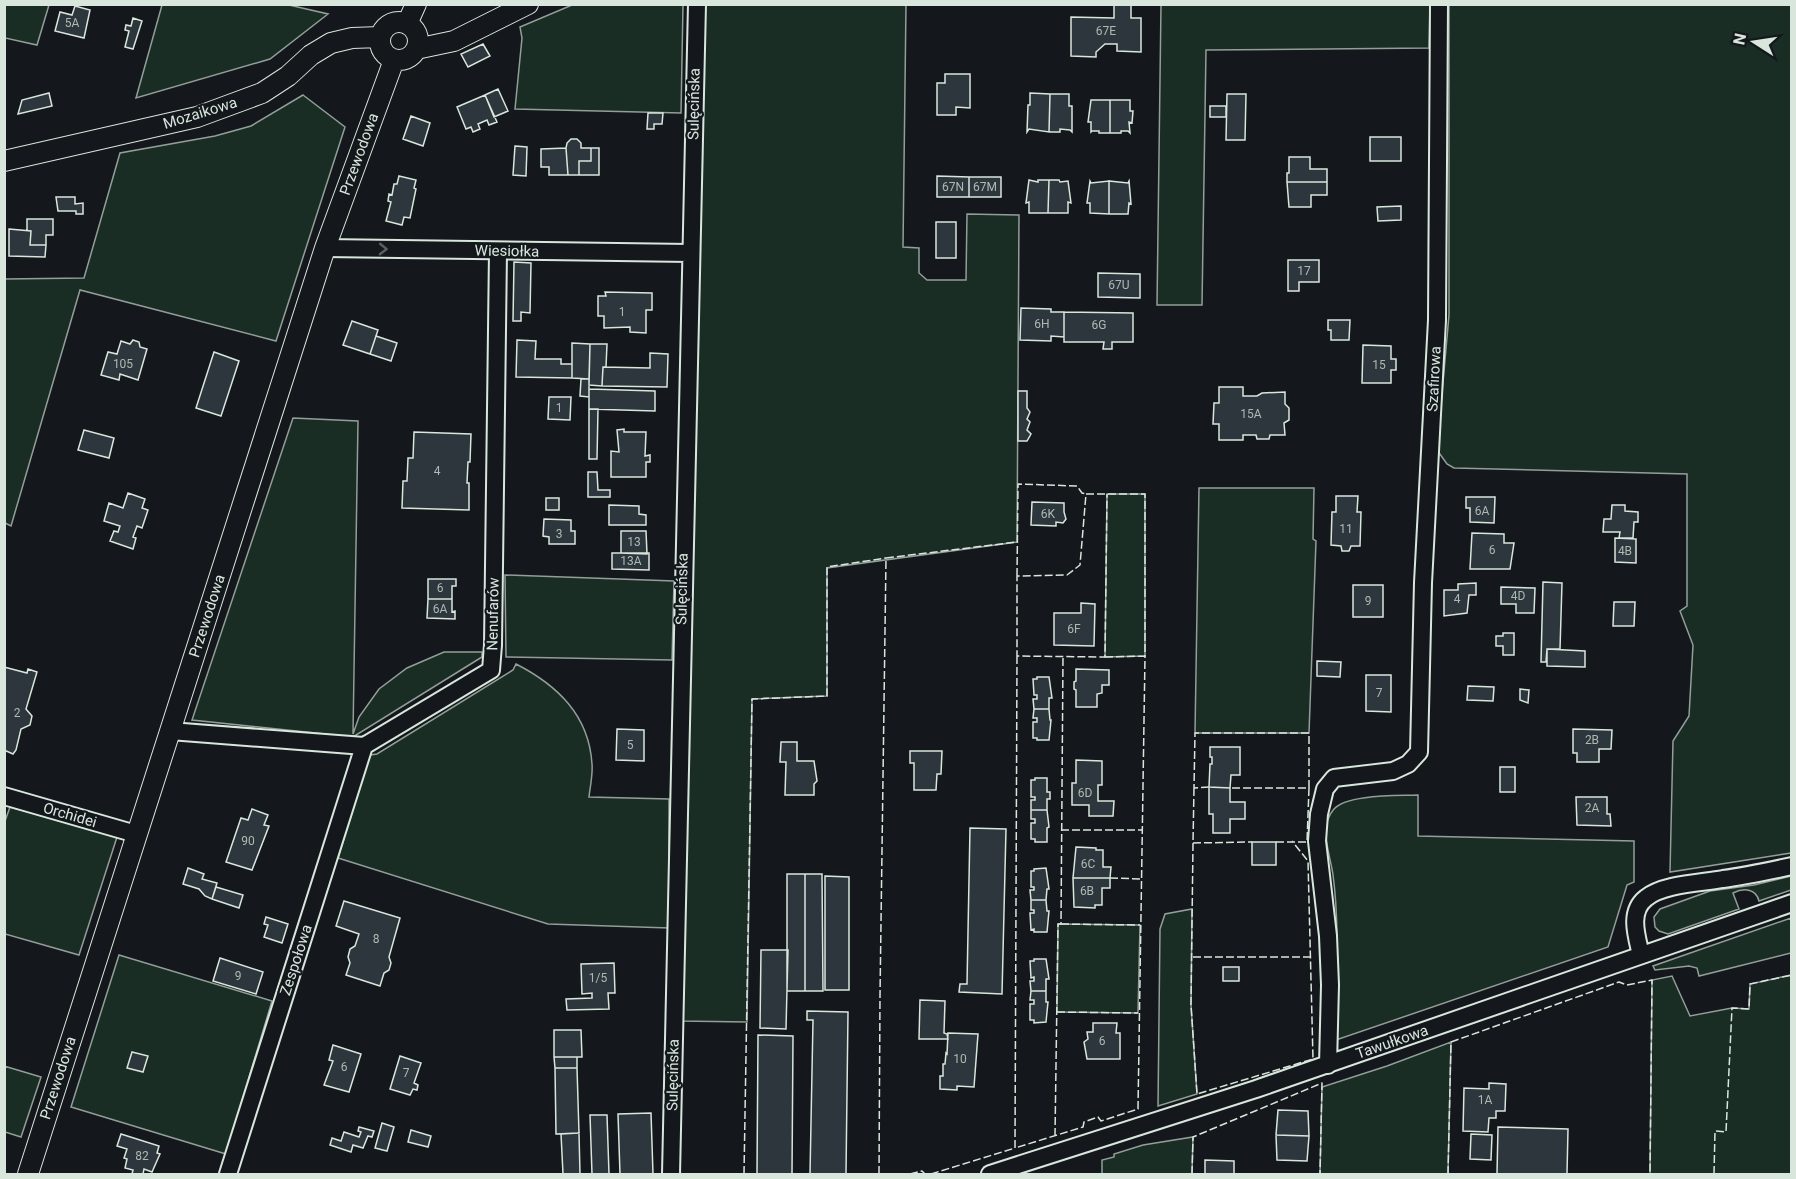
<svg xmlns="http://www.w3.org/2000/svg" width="1796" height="1179" font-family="Roboto,sans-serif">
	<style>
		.green { fill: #1a2d24; stroke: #939e99; stroke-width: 1.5 }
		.building { fill: #2c363c; stroke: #d8e6dc; stroke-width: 1.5 }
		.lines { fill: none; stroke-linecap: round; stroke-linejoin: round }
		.minor-casing { stroke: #d8e6dc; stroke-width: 20 }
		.tertiary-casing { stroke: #d8e6dc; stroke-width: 22 }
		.minor { stroke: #14181c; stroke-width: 16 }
		.tertiary { stroke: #14181c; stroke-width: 20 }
		.fence { stroke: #d8e6dc; stroke-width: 1.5; stroke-dasharray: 8 3; stroke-linecap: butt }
		.oneway { stroke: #59605f }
		.labels { text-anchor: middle; stroke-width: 4.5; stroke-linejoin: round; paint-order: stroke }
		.number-label { font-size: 12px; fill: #adbab4 }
		.street-label { font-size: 15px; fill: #d8e6dc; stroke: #14181c }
	</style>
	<rect width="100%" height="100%" fill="#14181c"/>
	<path class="green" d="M5 4 49 5 37 45 5 38Z
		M289 5 328 14 270 59 136 98 162 5Z
		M572 5H683L681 113 515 109 522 38 520 27Z
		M702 5H906L903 247 919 248V273L927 280H966L967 214 1019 215 1017 542 827 568V696L752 699 747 1022 680 1021Z
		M1161 5H1430L1429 48 1206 50 1202 305H1157Z
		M1449 5H1791V853L1670 872 1673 741 1689 716 1693 645 1680 611 1687 606V474L1454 468 1447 464 1437 450 1449 315Z
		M303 95 345 127 276 341 80 290 11 526 5 523V279L84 278 120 153 215 136 251 126Z
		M293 418 358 421 353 734 359 717 379 689 407 668 444 652H482V657L353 737 192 720Z
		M1199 488H1314L1313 539 1316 541 1309 733H1195Z
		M1107 494H1145V656L1105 657Z
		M505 575 674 581 672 660 506 657Z
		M516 664C557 685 589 715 592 764 593 775 590 787 589 797L669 799V928L548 924 338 858 370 755 377 754 513 670Z
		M1418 795V836L1634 841V882L1627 885 1608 947 1336 1040C1336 987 1340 926 1333 875 1330 853 1318 827 1334 809 1347 794 1398 796 1418 795Z
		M10 807 117 837 79 955 5 934 4 824Z
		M1791 876V890L1759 901C1756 888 1743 888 1733 893L1739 909 1668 934 1659 931 1655 927 1654 917 1660 909 1710 891 1754 885Z
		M1192 909 1191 1005 1197 1094 1158 1106 1160 929 1165 914Z
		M1791 918V953L1699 976 1697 968 1689 966 1655 970 1653 966Z
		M1058 924 1140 925 1138 1013 1057 1012Z
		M119 955 272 1001 226 1154 71 1107Z
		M1791 975V1174H1650L1652 980 1672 976 1690 1016 1732 1008 1749 1009 1750 984Z
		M1451 1042 1448 1174H1320L1322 1087 1387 1066Z
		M4 1066 41 1077 21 1137 5 1132Z
		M1193 1137 1192 1174H1102V1160L1114 1157V1154L1143 1145Z"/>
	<path class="building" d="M1114 4H1131V18H1141V52L1117 51V44H1105L1096 52V57L1071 56V17L1114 18Z
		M75 6 90 10 84 38 55 31 60 12 72 15Z
		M133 18 142 21 133 49 125 47 129 31 125 30 126 25 131 26Z
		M483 44 490 56 468 67 461 54Z
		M945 74H970V108L956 107V115H937V83H945Z
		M498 89 508 111 494 117 485 95Z
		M49 93 52 106 18 114 22 100Z
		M1030 93 1050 94 1049 132 1029 129 1027 132 1028 105H1030Z
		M1050 94H1069V106H1072V132L1070 130 1060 129V132H1049Z
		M1227 94H1246L1245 140H1226Z
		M485 95 497 122 489 125 487 120 478 124 480 129 473 132 471 127 466 129 457 107Z
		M1091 100H1110V133H1099V131H1092L1091 132V122H1088Z
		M1110 100H1130V111H1133L1132 123 1129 122 1130 133 1128 131H1121V133H1110Z
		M1210 106H1226V117H1210Z
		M648 113H663L662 124H654V129H647Z
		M411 116 430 123 423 146 403 139Z
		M1370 137H1401V161H1370Z
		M571 139H577L581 143V148H591V161H579V175H568L566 148 567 143Z
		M515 146 527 147 526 176 513 175Z
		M566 148 568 175H549V167H541V149Z
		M591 148H599V175H579V161H591Z
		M1289 157H1310V169H1327V182H1287V173H1289Z
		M399 176 416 180 414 188 416 189 410 218 404 217 402 225 386 221 391 202 388 201 389 194 392 195 394 184H397Z
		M937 176 969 177V197H937Z
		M969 177H1001V197H969Z
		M1029 180 1038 182V180H1049L1048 213H1029V202L1026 203Z
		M1049 180H1059L1060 182 1068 181 1071 203 1068 202V213H1048Z
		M1090 181 1091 183 1109 181V214L1090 213V203H1087Z
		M1109 181 1128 183 1129 181 1131 204 1129 203 1128 214H1109Z
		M1287 182H1327V195H1311V207H1289Z
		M56 197H75V204L83 203V214H76V211H58Z
		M1401 206V220L1378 221 1377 207Z
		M27 219H53V235H46V245H30L31 231H27Z
		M936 222H956V258H936Z
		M9 229 31 231 30 245H46L45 257 9 256Z
		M1288 260H1319V282H1299V291H1288Z
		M514 262 531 263 530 313 521 312V321H513Z
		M1098 273 1140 274V298L1098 297Z
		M605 292 652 293V310H646V333L630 332V327L604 328V316H598V296H606Z
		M1021 308 1051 309V312H1064V337L1051 336V341L1020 340Z
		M1064 312 1133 313V342H1112V349H1103L1104 342H1064Z
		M1328 320H1350L1349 340H1331V330H1328Z
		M352 321 378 330 370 354 343 345Z
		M376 336 397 343 391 361 370 354Z
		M133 340 139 342 140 347 147 349 138 380 120 374 119 380 101 375 108 352 117 354 121 341 130 344Z
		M517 340 536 341 535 359H561V364H572V378L516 377Z
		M572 343 590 344 589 379 572 378Z
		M590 344H607L606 367H603L602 386 589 385Z
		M1363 345 1391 346V359H1396V370H1391V383H1362Z
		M214 352 239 361 221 416 196 408Z
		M650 353 668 354 667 387 602 386 603 367 650 368Z
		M581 379H589V397L580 396Z
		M1219 387H1243V396H1257L1262 393 1285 392V404L1289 408V420L1284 423 1285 435H1270L1269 439H1257L1256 435H1243V440H1219V424H1213L1214 403H1219Z
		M589 389 655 391V411L589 409Z
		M1018 391H1027V408L1030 412 1027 419 1030 422 1027 430 1031 434 1027 441H1018Z
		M549 397H571L570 420 548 419Z
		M589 409H598L597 459H589Z
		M624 429V432H646L645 456 650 455V462H646V477H611V451L619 452 617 430Z
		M84 430 114 438 109 458 78 450Z
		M414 432 471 434 470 462H468L467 483H469V510L402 508 403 481H407L408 458H413Z
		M588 472H597L598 490H610V497H588Z
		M128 493 145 499 142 508 148 510 142 528 137 526 133 537 136 538 133 549 110 541 114 531 118 532 120 526 104 521 109 503 123 508Z
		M1336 496H1358L1357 512H1361L1360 546H1351L1349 551H1342L1341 546 1331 545 1332 512H1336Z
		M1466 497H1495L1494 523 1470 522V508H1466Z
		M546 498H559V510H546Z
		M1032 502 1064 503V512L1066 519 1063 523 1056 522V526L1031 525Z
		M609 505 639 506V514L646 515V525H609Z
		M1612 505H1625V511L1638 512V522H1634L1633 538H1619L1620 532H1603L1604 519H1611Z
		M544 519 571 520V531H575V544H549V537L543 536Z
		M621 531H646L647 554 621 553Z
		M1472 533 1504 534V543H1514L1510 569H1470Z
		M1615 538 1636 539V563L1615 562Z
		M612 553H649V570L612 569Z
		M428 579H456V586H452V599H428Z
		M1543 582 1562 583 1560 649H1547L1546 662H1541Z
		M1476 583V595H1469L1467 613 1444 616V590H1458V584Z
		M1353 585H1383V617H1353Z
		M1501 587 1535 588 1534 613H1516V604H1501Z
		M428 599H452V612L455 611V619L427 618Z
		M1614 602H1635L1634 626H1613Z
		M1081 603 1095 604 1094 646 1054 645V613H1081Z
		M1503 633H1514V655H1503V646H1496V636H1503Z
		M1547 649 1585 651V667L1547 666Z
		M1317 661 1341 662 1340 677 1317 676Z
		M4 667 27 673 28 669 37 672 26 709 32 716 30 725 21 729 16 750 13 754 4 750Z
		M1076 669 1109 670V685H1102V693L1097 694V707H1076V690L1074 689V682L1076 681Z
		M1366 675H1391V712L1366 711Z
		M1037 677H1049L1052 698H1049V709H1034L1033 699H1037V695H1034L1033 679H1037Z
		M1468 686 1494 687 1493 701 1467 700Z
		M1520 689 1529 690 1528 703 1520 700Z
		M1034 709H1049L1050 720H1051L1049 740H1037V738H1033V722H1037V718H1033Z
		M617 729 644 730V761L616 760Z
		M1573 729 1612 730 1611 749H1599V762H1577V753H1573Z
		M781 742H797V761H814L817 781 814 784V795H785L786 762H780Z
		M1210 747H1240V775H1231L1230 788 1209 787 1210 764H1212V757H1210Z
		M910 751H942L941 774H937L936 790H914V763H910Z
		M1076 760 1102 761V785H1098V801H1114L1113 816H1089V805H1072V783H1076Z
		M1500 767H1515V792H1500Z
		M1035 778H1047V792H1050V799H1047V810H1031V800H1035V797H1031V780H1035Z
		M1209 787 1230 788V802H1245V819H1230V833H1213V814H1209Z
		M1576 797H1607V814H1610L1611 826 1577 825Z
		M252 809 268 815 264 825 269 826 252 870 226 862 241 818 248 820Z
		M1031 810H1047L1049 827 1047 828V842H1035V839H1031V823H1035V819H1031Z
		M970 828 1006 829 1002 994 959 992 960 984H967Z
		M1252 842H1276V865H1252Z
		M1076 847 1096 848V850H1103V867H1111L1110 878H1073Z
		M188 868 204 874 202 879 217 883 212 899 205 896 199 889 183 884Z
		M1046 868 1049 889H1047L1046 900H1031L1030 890H1034V887H1031V871H1034V869Z
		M787 874H805V991H787Z
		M805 874H822L823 991H805Z
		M825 876 849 877V990H825Z
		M1073 878H1110V888H1102V905H1095V908L1074 907Z
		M216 887 243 895 239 908 212 899Z
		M1031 900H1046L1047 911H1049L1047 932H1034V929L1031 930 1030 913H1034V910H1031Z
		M344 901 400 918 389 957 391 963 389 970 384 973 380 986 346 975 350 963 348 957 350 949 355 946 359 934 336 926Z
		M266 917 288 924 282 943 264 937 268 925 264 924Z
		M761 950H788L786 1029 760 1028Z
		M220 958 263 972 256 994 213 981Z
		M1034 959H1046L1049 979H1046V991H1031L1030 981H1034V977L1031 978 1030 961H1034Z
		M614 963 615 993H608L609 1009 567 1010 566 999 592 998V993L582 994 581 964Z
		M1223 967H1239V981H1223Z
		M1031 991H1046V1002H1048L1046 1022 1034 1023V1020H1030V1004H1034V1000H1030Z
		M920 1000 945 1001 944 1033 947 1034 948 1039H919Z
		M807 1011 848 1012 846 1174H810L813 1020H807Z
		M1093 1023H1117L1116 1033H1120V1059H1087L1084 1042 1088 1039 1087 1032H1093Z
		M554 1030H581L582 1057H554Z
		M948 1033 978 1034 974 1087 957 1086V1090L940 1089V1076H943V1064H945L946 1053 947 1054Z
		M758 1035 793 1036 792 1174H757Z
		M333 1045 361 1054 349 1092 324 1085 333 1061 329 1060Z
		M132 1052 148 1056 143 1072 127 1068Z
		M400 1056 421 1063 414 1083 418 1085 417 1090 413 1089 410 1095 390 1089Z
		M554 1057H577V1068H555Z
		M555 1068H577L579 1133 556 1134Z
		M1489 1083 1506 1084 1505 1111H1496V1118H1489L1488 1132 1463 1131 1464 1088 1489 1089Z
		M1278 1110 1308 1111 1309 1136 1276 1135Z
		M651 1113 653 1174H620L618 1114Z
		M590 1115H607L609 1174H592Z
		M382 1123 394 1127 387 1151 375 1148Z
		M359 1127 374 1131 372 1137 368 1136 363 1148 353 1145 351 1152 330 1145 332 1138 341 1141 344 1132 359 1137 361 1132 358 1131Z
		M1498 1127 1568 1129 1567 1174H1497Z
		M411 1130 431 1136 428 1147 408 1142Z
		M579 1133 580 1174H563L561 1134Z
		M121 1134 159 1146 157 1153 160 1154 152 1172 144 1169 143 1174H132L133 1170 125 1168 127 1159 124 1158 127 1149 117 1146Z
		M1471 1134 1492 1135 1491 1160 1470 1159Z
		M1276 1135 1309 1136 1307 1161 1277 1160Z
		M1205 1160 1234 1161V1174H1205Z"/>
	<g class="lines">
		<g class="minor-casing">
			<path id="minor" d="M325 248 690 253
				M170 731 364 746 491 670 493 645 498 251
				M4 796 136 834
				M1641 955C1637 937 1628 912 1646 898 1663 884 1701 883 1723 879 1746 876 1769 871 1792 866
				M1328 1065 1330 985 1328 936 1317 841 1319 814 1325 789 1334 778 1393 771 1408 764 1419 752 1423 583 1437 320 1439 4
				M228 1174 364 746
				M671 1174 697 4
				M990 1174 1256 1089 1792 903"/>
		</g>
		<g class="tertiary-casing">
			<path id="tertiary" d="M380 41a19 19 0 1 1 38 0a19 19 0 1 1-38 0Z
				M407 24 416 4
				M416 49 454 41 528 4
				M4 161 197 117 262 93 288 76 311 55 331 43 352 38 380 37
				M28 1174 325 248 394 60"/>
		</g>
		<use href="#minor" class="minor"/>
		<use href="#tertiary" class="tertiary"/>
		<path class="fence" d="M1017 576 1018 484 1077 486 1082 493 1086 494
			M1017 656 1015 1148 1083 1127 1084 1122 1098 1117 1101 1121 1138 1109 1145 656
			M1105 657 1145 656V494H1086L1080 565 1067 575 1017 576V656L1105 657 1107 494
			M1209 787 1194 788 1195 733H1309V788H1230
			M1194 788 1193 843 1252 842
			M1061 830H1142
			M1276 842H1307L1309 788
			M1193 843 1191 1005 1197 1094 1313 1059 1308 861 1292 841
			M1110 878 1141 879
			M1061 924 1140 925
			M1193 957H1310
			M1057 1012 1138 1013
			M1055 1136 1058 924H1061L1063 656
			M744 1174 752 699 827 696V567L886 558
			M879 1174 880 996 886 558 1017 542
			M910 1174 922 1171 925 1174
			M931 1174 1015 1148
			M1192 1174 1193 1137 1322 1083 1320 1174
			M1448 1174 1451 1042 1619 982 1627 985 1652 980 1650 1174
			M1714 1174 1715 1131 1726 1132 1732 1008 1749 1009 1750 984 1792 975"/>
	</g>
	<defs><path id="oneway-chevron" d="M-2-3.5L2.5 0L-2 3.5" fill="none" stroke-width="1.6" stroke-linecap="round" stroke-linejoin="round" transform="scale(1.5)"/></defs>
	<use class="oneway" href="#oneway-chevron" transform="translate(383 249) rotate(1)"/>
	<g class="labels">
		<g class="number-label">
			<text x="72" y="27">5A</text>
			<text x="1106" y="35">67E</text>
			<text x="953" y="191">67N</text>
			<text x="985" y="191">67M</text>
			<text x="1304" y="275">17</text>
			<text x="1119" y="289">67U</text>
			<text x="622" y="316">1</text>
			<text x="1042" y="328">6H</text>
			<text x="1099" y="329">6G</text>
			<text x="123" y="368">105</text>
			<text x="1379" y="369">15</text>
			<text x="559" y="412">1</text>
			<text x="1251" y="418">15A</text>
			<text x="437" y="475">4</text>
			<text x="1482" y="515">6A</text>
			<text x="1048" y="518">6K</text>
			<text x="1346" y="533">11</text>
			<text x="559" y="538">3</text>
			<text x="634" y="546">13</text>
			<text x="1492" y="554">6</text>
			<text x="1625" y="555">4B</text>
			<text x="631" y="565">13A</text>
			<text x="440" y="592">6</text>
			<text x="1518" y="600">4D</text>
			<text x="1457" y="603">4</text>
			<text x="1368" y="605">9</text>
			<text x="440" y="613">6A</text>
			<text x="1074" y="633">6F</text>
			<text x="1379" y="697">7</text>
			<text x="17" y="717">2</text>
			<text x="1592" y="744">2B</text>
			<text x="630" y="749">5</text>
			<text x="1085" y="797">6D</text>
			<text x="1592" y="812">2A</text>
			<text x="248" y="845">90</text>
			<text x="1088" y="868">6C</text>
			<text x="1087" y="895">6B</text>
			<text x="376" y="943">8</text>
			<text x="238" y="980">9</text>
			<text x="598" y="982">1/5</text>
			<text x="1102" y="1045">6</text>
			<text x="960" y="1063">10</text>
			<text x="344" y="1071">6</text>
			<text x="406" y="1077">7</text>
			<text x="1485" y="1104">1A</text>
			<text x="142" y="1160">82</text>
		</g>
		<g class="street-label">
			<text transform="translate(694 104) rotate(-89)" y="5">Sulęcińska</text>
			<text transform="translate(200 113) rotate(-17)" y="5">Mozaikowa</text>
			<text transform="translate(359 154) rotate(-70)" y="5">Przewodowa</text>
			<text transform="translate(507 251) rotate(1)" y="5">Wiesiołka</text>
			<text transform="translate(1434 379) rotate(-87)" y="5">Szafirowa</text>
			<text transform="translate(682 589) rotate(-89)" y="5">Sulęcińska</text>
			<text transform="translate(493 614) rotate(-89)" y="5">Nenufarów</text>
			<text transform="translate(207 616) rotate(-72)" y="5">Przewodowa</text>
			<text transform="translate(70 815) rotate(16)" y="5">Orchidei</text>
			<text transform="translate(296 960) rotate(-72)" y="5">Zespołowa</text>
			<text transform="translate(1392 1042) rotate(-19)" y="5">Tawułkowa</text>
			<text transform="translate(673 1075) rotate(-89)" y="5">Sulęcińska</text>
			<text transform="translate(58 1078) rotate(-72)" y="5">Przewodowa</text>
		</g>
	</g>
	<rect width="1796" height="1179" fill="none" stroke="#d8e6dc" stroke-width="12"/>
	<g transform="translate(1754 42) rotate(282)" stroke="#14181c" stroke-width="4.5" paint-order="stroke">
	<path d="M0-4.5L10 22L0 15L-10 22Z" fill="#d8e6dc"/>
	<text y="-9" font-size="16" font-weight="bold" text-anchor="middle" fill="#d8e6dc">N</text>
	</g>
</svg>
